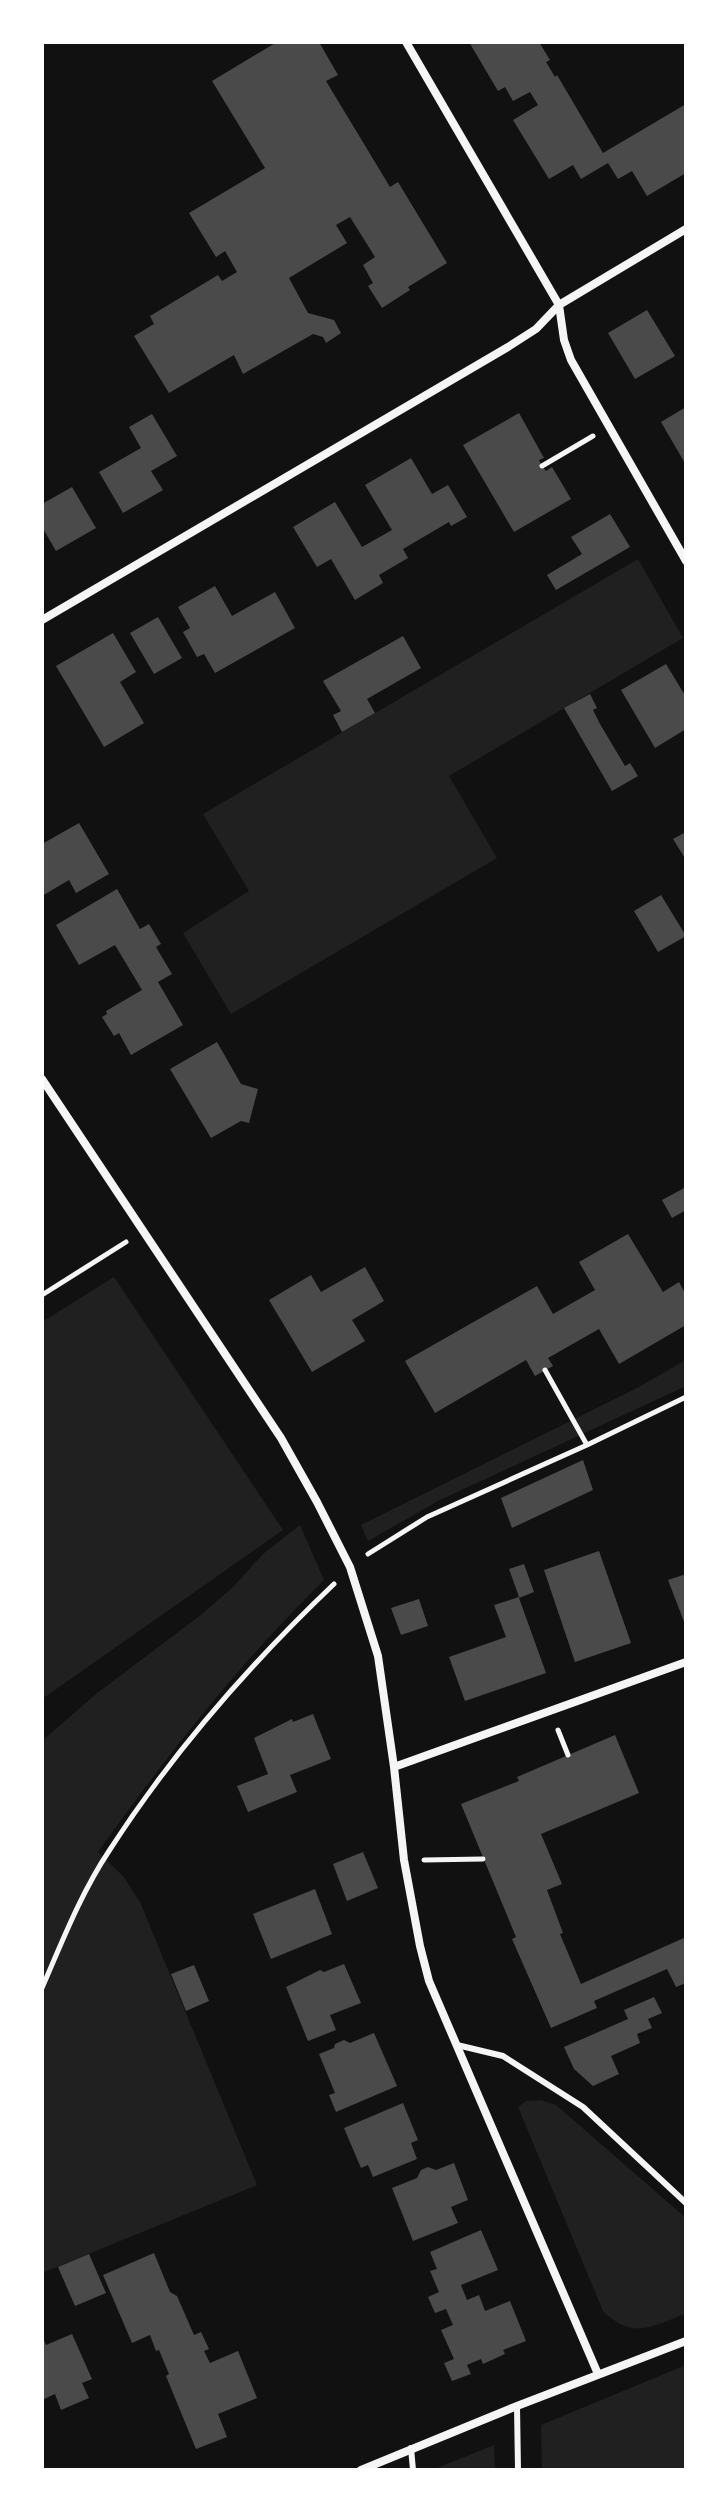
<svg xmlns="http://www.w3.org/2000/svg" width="728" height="2512" font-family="'Source Serif 4',serif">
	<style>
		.green { fill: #202020 }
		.building { fill: #4a4a4a }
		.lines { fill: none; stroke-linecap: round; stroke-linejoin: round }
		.path { stroke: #f5f5f5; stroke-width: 5 }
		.service { stroke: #f5f5f5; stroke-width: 6 }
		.minor { stroke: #f5f5f5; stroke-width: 8 }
	</style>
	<rect width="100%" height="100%" fill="#111"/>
	<path class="green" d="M638 559 683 638 449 776 497 858 231 1014 183 933 249 891 203 814Z
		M114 1277 283 1530 42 1699V1322Z
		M686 1360V1386L438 1501 368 1541 361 1525 637 1388Z
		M300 1525 324 1580C239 1664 167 1755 98 1852L123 1876 140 1902 257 2185 42 2273V1741L96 1694 202 1614 234 1586 263 1554Z
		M541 2100 556 2105 686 2218V2313C653 2327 632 2340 603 2311L518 2107 526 2101Z
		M686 2365V2470H542L541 2425Z
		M494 2445 495 2470H437V2468Z"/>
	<path class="building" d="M277 42H319L338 75 326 81 390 187 398 182 447 263 408 287 410 290 382 308 368 286 373 283 363 265 375 257 350 217 336 225 347 243 289 278 308 313 334 320 341 333 326 343 323 337 313 334 243 374 234 355 169 393 134 336 154 324 150 316 218 275 222 281 237 272 225 251 216 257 189 213 265 168 212 81Z
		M469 42H539L550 60 546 62 555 77 557 75 603 153 686 104V173L647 196 632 171 618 179 608 163 581 179 573 165 549 179 513 120 538 105 530 92 513 101 505 87 498 91Z
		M647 310 675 356 635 379 608 333Z
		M686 407V465L661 422Z
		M519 413 544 458 539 460 542 466 546 471 552 467 571 499 514 532 463 445Z
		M152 414 177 456 151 471 163 490 123 513 99 472 141 448 129 427Z
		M411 458 432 494 448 485 467 517 451 526 449 522 403 549 408 558 379 575 383 583 355 600 331 559 317 567 293 527 335 502 362 547 392 530 365 485Z
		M72 487 96 528 56 551 42 527V504Z
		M610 514 630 547 556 590 547 575 582 554 571 537Z
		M215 586 232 616 275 592 295 628 215 673 204 654 197 657 183 632 190 628 178 607Z
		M158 617 182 658 154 674 130 633Z
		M113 633 136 672 120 682 144 723 104 747 56 666Z
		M403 636 421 668 367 699 375 713 342 732 333 715 341 711 323 681Z
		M666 664 686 697V729L655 748 621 690Z
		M590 694 597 708 593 710 600 724 625 766 630 763 638 776 612 791 564 708Z
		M79 823 109 874 76 893 69 880 42 896V844Z
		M686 832V860L673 839Z
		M117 889 140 929 149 924 161 944 156 947 172 974 158 982 183 1025 131 1055 119 1033 114 1036 102 1017 107 1014 106 1011 142 990 115 945 79 965 56 925Z
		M661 895 686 936 658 952 634 911Z
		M217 1042 241 1084 258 1089 249 1123 241 1121 211 1138 170 1069Z
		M686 1187V1210L672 1218 662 1200Z
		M628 1234 663 1292 679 1282 686 1295V1325L619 1364 599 1329 548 1358 553 1366 535 1376 526 1360 435 1413 405 1361 537 1286 553 1314 595 1290 579 1262Z
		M365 1267 384 1301 352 1320 365 1341 312 1372 269 1300 311 1275 321 1292Z
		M583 1460 593 1490 512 1528 501 1498Z
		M599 1551 631 1643 575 1662 544 1570Z
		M524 1564 534 1592 519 1598 546 1673 465 1701 449 1657 506 1637 494 1605 519 1597 509 1569Z
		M686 1574V1627L668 1580Z
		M419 1599 428 1626 401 1635 391 1608Z
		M313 1714 331 1759 290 1775 297 1792 248 1812 237 1786 268 1774 254 1738 292 1719 293 1722Z
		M615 1735 639 1793 541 1834 562 1884 547 1890 563 1933 560 1934 581 1984 686 1937V1983L676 1987 667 1969 594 2001 597 2008 551 2028 512 1939 516 1937 461 1804 519 1781 517 1777Z
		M363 1852 378 1888 347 1901 333 1864Z
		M315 1889 332 1934 271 1959 253 1914Z
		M344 1964 361 2003 330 2015 336 2030 308 2041 286 1987 320 1970 324 1972Z
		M194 1965 209 2001 186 2011 171 1974Z
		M654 1997 662 2013 648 2019 652 2028 637 2034 640 2043 611 2056 619 2074 593 2086 574 2069 564 2047 628 2019 624 2010Z
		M374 2033 397 2086 336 2112 329 2095 335 2093 319 2054 334 2048 335 2044 344 2040 350 2043Z
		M403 2103 418 2140 411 2143 417 2159 373 2177 368 2165 361 2168 344 2128Z
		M454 2163 468 2200 451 2207 458 2223 413 2241 392 2188 417 2178 421 2170 428 2167 436 2170Z
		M481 2230 498 2270 461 2285 467 2300 479 2295 485 2311 510 2301 526 2341 503 2350 505 2354 483 2364 481 2359 467 2365 471 2374 452 2381 444 2363 454 2359 441 2330 453 2325 446 2309 435 2313 428 2297 439 2292 430 2271 437 2269 430 2252Z
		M154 2253 170 2292 177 2296 194 2335 201 2332 209 2349 204 2351 210 2363 238 2351 257 2398 218 2414 227 2437 196 2449 166 2376 169 2374 159 2350 156 2351 150 2335 132 2343 103 2275Z
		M89 2254 106 2293 75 2306 58 2267Z
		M72 2334 92 2379 82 2383 89 2398 61 2410 55 2394 42 2400V2336L46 2345Z"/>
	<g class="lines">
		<path class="path" d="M542 466 593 436
			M42 1295 126 1242
			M545 1370 587 1445
			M368 1554 427 1517 587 1445 686 1397
			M558 1730 568 1755
			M424 1860 483 1859
			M42 1988C62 1942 81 1893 109 1851 172 1753 250 1664 334 1584"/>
		<path class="service" d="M457 2045 503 2056 583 2107 686 2203
			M517 2406 518 2470
			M411 2448 413 2470"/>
		<path class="minor" d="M406 42 559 305 564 340 571 360 686 561
			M42 620 508 347 536 329 559 305 686 229
			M42 1079 281 1438 317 1502 350 1567 378 1656 394 1767 404 1860 420 1946 429 1981 598 2374
			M394 1767 686 1662
			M361 2470 517 2406 686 2341"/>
	</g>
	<rect width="728" height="2512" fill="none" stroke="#ffffff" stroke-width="88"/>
</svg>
